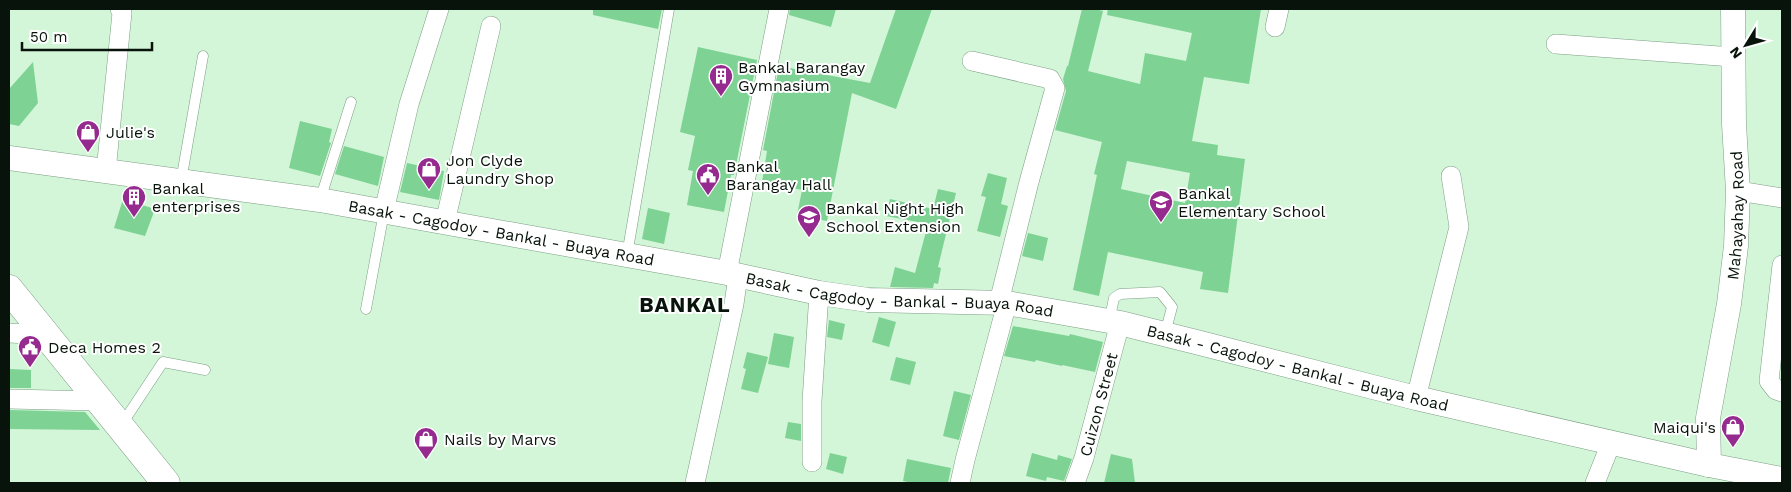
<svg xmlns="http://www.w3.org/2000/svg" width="1791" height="492" font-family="'Work Sans',sans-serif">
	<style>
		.building { fill: #7ed293; fill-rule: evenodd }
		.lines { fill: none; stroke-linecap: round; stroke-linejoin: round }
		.service-casing { stroke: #7d9e84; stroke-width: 11 }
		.minor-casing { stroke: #7d9e84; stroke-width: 20 }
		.tertiary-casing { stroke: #7d9e84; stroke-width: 25 }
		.secondary-casing { stroke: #7d9e84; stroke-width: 29 }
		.service { stroke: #fff; stroke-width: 10 }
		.minor { stroke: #fff; stroke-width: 19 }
		.tertiary { stroke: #fff; stroke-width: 24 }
		.secondary { stroke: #fff; stroke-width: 28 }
		.labels { text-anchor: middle; stroke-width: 4; stroke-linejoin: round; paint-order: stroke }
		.poi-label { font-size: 16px; fill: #08140b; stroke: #fff; text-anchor: start }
		.street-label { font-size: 16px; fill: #08140b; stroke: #fff }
		.district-label { font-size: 21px; font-weight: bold; letter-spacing: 1px; fill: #08140b; stroke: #fff }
	</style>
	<rect width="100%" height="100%" fill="#d3f6d9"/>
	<path class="building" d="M593 9H662L658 29 593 15Z
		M790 9H836L831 27 789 15Z
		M896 9H932L896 109 852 93 827 221 797 215 802 190 762 182 767 151 763 150 779 66 870 83Z
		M1082 9H1095L1103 11 1088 71 1140 84 1145 53 1186 61 1192 33 1107 15 1108 9H1261L1249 84 1204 77 1192 141 1218 145 1217 155 1245 159 1228 293 1200 289 1203 272 1108 252 1099 296 1073 290 1097 175 1094 174 1102 142 1055 130 1066 91 1063 79 1067 66H1068ZM1127 161 1190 173 1185 203 1121 189Z
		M698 47 757 60 734 175H731L724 212 687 205 693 171 688 170 695 136 680 132Z
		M33 62 38 103 19 126 9 124V89Z
		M300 121 332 129 329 142 331 143 320 176 289 168Z
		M344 146 384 157 378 186 335 174Z
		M407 163 444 171 439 200 400 192Z
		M988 173 1007 178 1001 204 1008 206 1000 237 977 231 986 197 981 196Z
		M938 189 956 193 938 267 941 268 938 284 934 283 933 288 890 287 895 267 915 273 928 224 886 216 890 199 933 209Z
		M123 199 155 209 145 236 114 228Z
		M648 208 670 213 664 244 642 239Z
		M1028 233 1048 238 1043 261 1022 256Z
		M879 317 896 322 889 347 872 342Z
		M829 320 845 324 842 340 827 337Z
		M1013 326 1069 336 1070 334 1103 342 1095 372 1062 365V366L1036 360 1035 362 1004 356Z
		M774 333 794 337 789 368 768 364Z
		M747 352 768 357 758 393 741 389 746 369 743 368Z
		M896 357 916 362 910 385 890 380Z
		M9 369 31 370V388H9Z
		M954 391 971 395 959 440 943 436Z
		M9 410 85 412 100 430 9 429Z
		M788 422 801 424V441L785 438Z
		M830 453 847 457 843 474 826 469Z
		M1032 453 1057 460 1058 455 1072 459 1064 481 1047 477 1046 481 1026 476Z
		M1111 454 1132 459 1135 483H1104Z
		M907 459 951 468 948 483H912L903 481Z"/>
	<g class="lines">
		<g class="service-casing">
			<path id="service" d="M181 181 203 56
				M320 200 351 102
				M627 255 669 9
				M366 309 384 212
				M1109 322 1114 298 1120 294 1160 292 1172 307 1165 334
				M122 424 163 362 205 370"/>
		</g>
		<g class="minor-casing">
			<g id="minor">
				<path d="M1275 27 1279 9"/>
				<path d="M1556 44 1733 57"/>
				<path d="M972 61 1050 79 1055 88 1029 182 999 302"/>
				<path d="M106 171 122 13 120 9"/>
				<path d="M1738 191 1782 198"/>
				<path d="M384 211 409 104 439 9"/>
				<path d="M445 222 491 26"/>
				<path d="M1782 265 1769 381 1776 390 1782 392"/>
				<path d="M727 273 779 9"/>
				<path d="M9 333 46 335"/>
				<path d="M1416 398 1459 227 1451 176"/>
				<path d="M9 399 98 401"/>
				<path d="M812 462V401L819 293"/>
				<path d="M695 483 734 304 738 276"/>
				<path d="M960 483 965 460 1007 303"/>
				<path id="s1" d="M1075 483 1084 458 1120 323"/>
				<path d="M1595 483 1611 443"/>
			</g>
		</g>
		<g class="tertiary-casing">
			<g id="tertiary">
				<path id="s2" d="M9 158 320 200 727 273 819 293 868 300 1007 303 1075 315 1120 323 1196 342 1416 398 1709 465 1782 479"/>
				<path id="s3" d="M1709 465 1708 418 1729 304 1736 246 1738 191 1734 124 1733 9"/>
			</g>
		</g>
		<g class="secondary-casing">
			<path id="secondary" d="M9 289 166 483"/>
		</g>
		<use href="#service" class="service"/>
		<use href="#minor" class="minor"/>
		<use href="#tertiary" class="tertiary"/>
		<use href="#secondary" class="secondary"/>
	</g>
	<defs>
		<g id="building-pin" transform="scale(1.25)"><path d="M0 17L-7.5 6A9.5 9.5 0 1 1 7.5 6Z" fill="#952b8e" stroke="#fff"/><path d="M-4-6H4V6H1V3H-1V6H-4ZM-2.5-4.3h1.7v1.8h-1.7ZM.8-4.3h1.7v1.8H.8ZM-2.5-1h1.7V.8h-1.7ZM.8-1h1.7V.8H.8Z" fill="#fff"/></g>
		<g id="shop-pin" transform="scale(1.25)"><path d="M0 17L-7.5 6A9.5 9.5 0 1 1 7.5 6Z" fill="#952b8e" stroke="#fff"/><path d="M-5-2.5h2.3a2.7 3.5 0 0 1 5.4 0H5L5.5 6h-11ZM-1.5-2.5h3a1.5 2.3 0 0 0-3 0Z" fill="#fff"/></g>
		<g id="civic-pin" transform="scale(1.25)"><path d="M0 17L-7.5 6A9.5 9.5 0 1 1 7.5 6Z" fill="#952b8e" stroke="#fff"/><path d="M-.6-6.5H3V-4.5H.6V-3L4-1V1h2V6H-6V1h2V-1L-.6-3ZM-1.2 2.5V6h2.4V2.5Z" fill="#fff"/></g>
		<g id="school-pin" transform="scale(1.25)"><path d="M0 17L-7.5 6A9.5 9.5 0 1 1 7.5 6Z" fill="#952b8e" stroke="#fff"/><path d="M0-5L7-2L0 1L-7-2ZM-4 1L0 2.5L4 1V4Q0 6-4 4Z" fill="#fff"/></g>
	</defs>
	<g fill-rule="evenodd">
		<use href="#building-pin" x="721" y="76"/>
		<use href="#shop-pin" x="88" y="132"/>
		<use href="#shop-pin" x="429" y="169"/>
		<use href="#civic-pin" x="708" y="175"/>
		<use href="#building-pin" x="134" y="197"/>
		<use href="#school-pin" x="1161" y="202"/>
		<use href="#school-pin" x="809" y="217"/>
		<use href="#civic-pin" x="30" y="347"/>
		<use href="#shop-pin" x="1733" y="427"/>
		<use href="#shop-pin" x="426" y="439"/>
	</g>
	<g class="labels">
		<g class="poi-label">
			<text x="738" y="73">Bankal Barangay<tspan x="738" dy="18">Gymnasium</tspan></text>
			<text x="106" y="138">Julie's</text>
			<text x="446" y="166">Jon Clyde<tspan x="446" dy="18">Laundry Shop</tspan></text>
			<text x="726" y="172">Bankal<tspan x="726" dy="18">Barangay Hall</tspan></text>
			<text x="152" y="194">Bankal<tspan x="152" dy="18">enterprises</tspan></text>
			<text x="1178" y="199">Bankal<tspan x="1178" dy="18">Elementary School</tspan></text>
			<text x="826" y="214">Bankal Night High<tspan x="826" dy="18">School Extension</tspan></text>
			<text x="48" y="353">Deca Homes 2</text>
			<text x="1716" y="433" text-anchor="end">Maiqui's</text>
			<text x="444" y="445">Nails by Marvs</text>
		</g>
		<g class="street-label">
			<text dy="6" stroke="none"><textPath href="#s3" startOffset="252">Mahayahay Road</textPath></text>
			<text dy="6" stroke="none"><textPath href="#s2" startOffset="498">Basak - Cagodoy - Bankal - Buaya Road</textPath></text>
			<text dy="6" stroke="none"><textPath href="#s2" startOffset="902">Basak - Cagodoy - Bankal - Buaya Road</textPath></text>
			<text dy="6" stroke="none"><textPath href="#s2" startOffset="1308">Basak - Cagodoy - Bankal - Buaya Road</textPath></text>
			<text dy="6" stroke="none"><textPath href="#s1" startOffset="82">Cuizon Street</textPath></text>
		</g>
		<g class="district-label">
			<text x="685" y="312">BANKAL</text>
		</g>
	</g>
	<rect width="1791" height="492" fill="none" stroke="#08140b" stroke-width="20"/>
	<g transform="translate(1746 45) rotate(233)" stroke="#ffffff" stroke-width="4" paint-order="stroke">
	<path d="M0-4L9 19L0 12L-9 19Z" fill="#08140b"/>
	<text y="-8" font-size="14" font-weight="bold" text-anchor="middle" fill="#08140b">N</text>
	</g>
	<path d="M22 42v8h130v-8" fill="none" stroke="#08140b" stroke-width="2.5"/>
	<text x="30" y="42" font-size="15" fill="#08140b" stroke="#ffffff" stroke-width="4" paint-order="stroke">50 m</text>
</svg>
